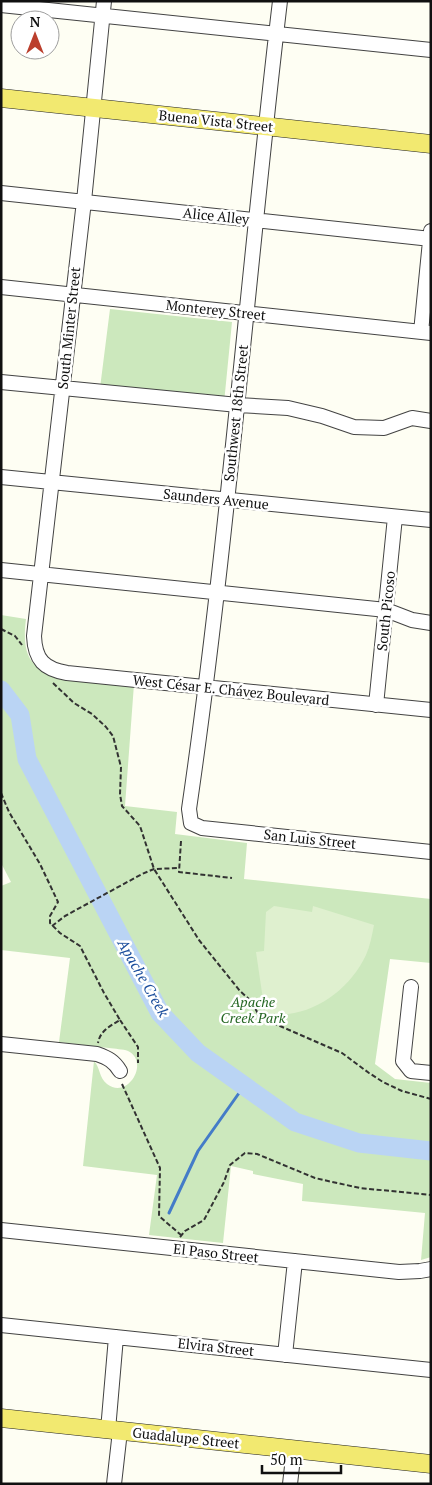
<svg xmlns="http://www.w3.org/2000/svg" width="432" height="1485" font-family="'PT Serif',serif">
	<style>
		.green { fill: #cce8bd }
		.pitch { fill: #dff0cf }
		.lines { fill: none; stroke-linecap: round; stroke-linejoin: round }
		.stream { stroke: #447cc8; stroke-width: 3 }
		.river { stroke: #bad4f4; stroke-width: 19 }
		.minor-casing { stroke: #434343; stroke-width: 16 }
		.major-casing { stroke: #212121; stroke-width: 19 }
		.path { stroke: #323232; stroke-width: 2; stroke-dasharray: 5 2.5; stroke-linecap: butt }
		.minor { stroke: #fff; stroke-width: 14 }
		.major { stroke: #f2e970; stroke-width: 18 }
		.labels { text-anchor: middle; stroke-width: 5; stroke-linejoin: round; paint-order: stroke }
		.street-label { font-size: 14px; fill: #101010; stroke: #fff }
		.park-label { font-size: 14px; font-style: italic; fill: #246622; stroke: #fff }
		.water-label { font-size: 15px; font-style: italic; fill: #1d4f9d; stroke: #fff }
	</style>
	<rect width="100%" height="100%" fill="#fefef3"/>
	<path class="green" d="M110 309 232 322 224 403 100 388Z
		M1 615 26 619C20 666 37 673 80 678 98 680 116 682 134 684L125 806 177 812 175 834 247 843 244 879 431 899V963L390 959 375 1064 395 1079 431 1083V1257L421 1260 425 1213 302 1201 303 1184 253 1174V1171L231 1166 223 1243 149 1235 157 1175 83 1166 94 1061C100 1067 99 1078 107 1084 128 1100 150 1062 128 1051 123 1049 115 1049 109 1048 92 1046 75 1044 59 1042L70 958 1 950V886L11 882 1 863Z"/>
	<path class="pitch" d="M274 906 312 912 313 906 374 925C372 935 370 946 366 955 352 985 322 1010 288 1014 281 1014 273 1013 265 1013L256 952 264 951 266 912Z"/>
	<g class="lines">
		<path class="stream" d="M169 1213 198 1151 244 1086"/>
		<path class="river" d="M1 690 20 715 27 759 160 1013 198 1053 295 1122 359 1143 431 1151"/>
		<g class="minor-casing">
			<path id="minor" d="M104 1 84 201 34 636C35 660 44 669 67 673L431 710
				M280 1C248 270 228 541 189 809L191 823 202 828 431 852
				M1 5 431 50
				M1 193 431 239
				M1 287 431 333
				M421 332 431 231
				M1 382 238 405 288 408 322 416 354 427 384 428 412 418 431 421
				M1 477 431 520
				M1 570 386 610 412 620 431 623
				M376 705 395 517
				M411 987 403 1061 411 1071 431 1073
				M1 1044 97 1054C108 1058 114 1061 120 1071
				M1 1230 399 1272 420 1271 431 1269
				M1 1325 431 1370
				M285 1355 295 1261
				M108 1430 116 1337
				M114 1484 120 1431
				M290 1484 294 1449"/>
		</g>
		<g class="major-casing">
			<path id="major" d="M1 98 431 144
				M1 1418 431 1464"/>
		</g>
		<path class="path" d="M1 629 15 636 22 645
			M53 683 74 703 92 714 106 727 113 736 121 767 120 794 122 806 140 826 154 869 199 940 240 991 250 1000 259 1015 273 1023 342 1053 369 1073 383 1082 402 1091 431 1099
			M1 793 9 812 40 864 58 902 50 916V923L60 933 80 946 104 993 120 1020C110 1026 100 1031 98 1043
			M181 841 179 872 232 878
			M52 926 65 916 142 874 154 869 179 868
			M120 1020 138 1047V1063
			M122 1084 160 1168 159 1216 181 1235
			M180 1237 185 1231 204 1220 224 1182 230 1165 245 1153 257 1154 315 1178 328 1181 360 1188 431 1195"/>
		<use href="#minor" class="minor"/>
		<use href="#major" class="major"/>
	</g>
	<g class="labels">
		<g class="street-label">
			<text transform="translate(216 121) rotate(6)" y="5">Buena Vista Street</text>
			<text transform="translate(216 216) rotate(6)" y="5">Alice Alley</text>
			<text transform="translate(216 310) rotate(6)" y="5">Monterey Street</text>
			<text transform="translate(69 328) rotate(-84)" y="5">South Minter Street</text>
			<text transform="translate(236 413) rotate(-84)" y="5">Southwest 18th Street</text>
			<text transform="translate(216 499) rotate(6)" y="5">Saunders Avenue</text>
			<text transform="translate(386 611) rotate(-84)" y="5">South Picoso</text>
			<text transform="translate(231 690) rotate(6)" y="5">West César E. Chávez Boulevard</text>
			<text transform="translate(310 839) rotate(6)" y="5">San Luis Street</text>
			<text transform="translate(216 1253) rotate(6)" y="5">El Paso Street</text>
			<text transform="translate(216 1347) rotate(6)" y="5">Elvira Street</text>
			<text transform="translate(186 1438) rotate(6)" y="5">Guadalupe Street</text>
		</g>
		<g class="park-label">
			<text x="253" y="1007">Apache<tspan x="253" dy="16">Creek Park</tspan></text>
		</g>
		<g class="water-label">
			<text transform="translate(143 978) rotate(60)" y="5">Apache Creek</text>
		</g>
	</g>
	<rect width="432" height="1485" fill="none" stroke="#101010" stroke-width="5"/>
	<g transform="translate(35 35)"><circle r="24" fill="#ffffff" stroke="#9f9f9f"/>
	<path d="M0-4L9 19L0 12L-9 19Z" fill="#bb3f2d"/>
	<text y="-8" font-size="14" font-weight="bold" text-anchor="middle" fill="#101010">N</text>
	</g>
	<path d="M262 1465v8h79v-8" fill="none" stroke="#101010" stroke-width="2.5"/>
	<text x="270" y="1465" font-size="15" fill="#101010" stroke="#ffffff" stroke-width="4" paint-order="stroke">50 m</text>
</svg>
